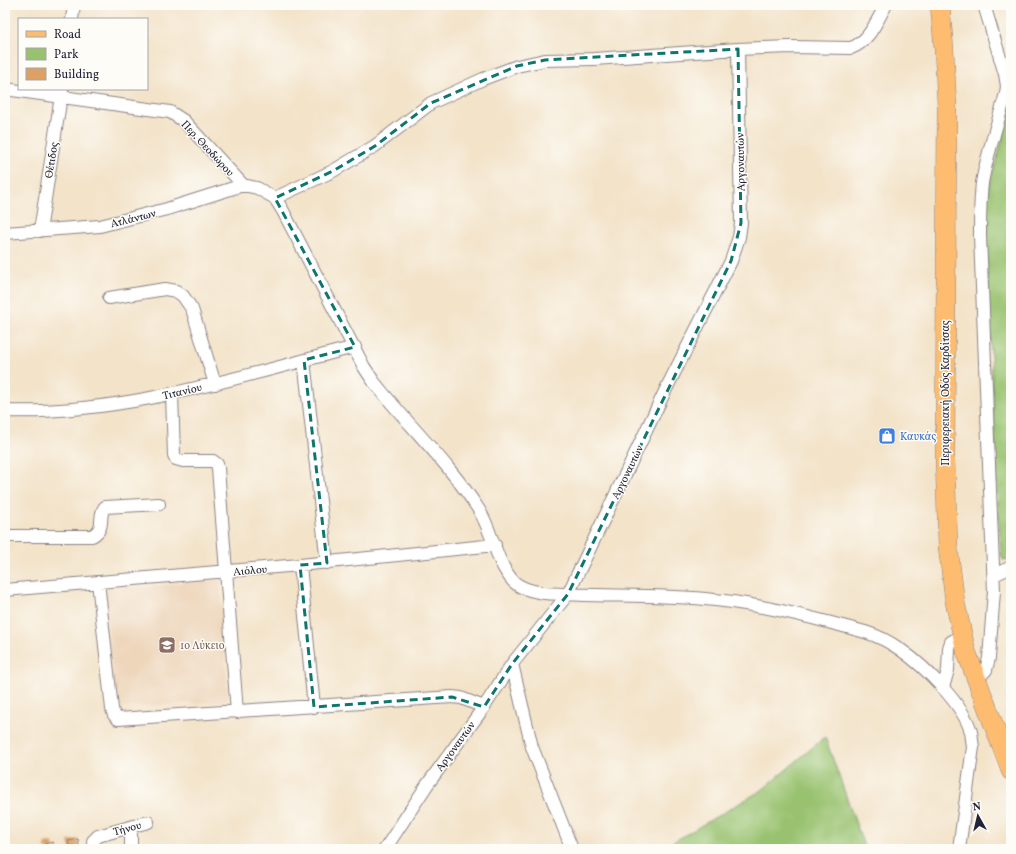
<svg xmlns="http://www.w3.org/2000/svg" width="1016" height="854" font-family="Vollkorn,serif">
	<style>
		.built { fill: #eed6bb }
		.green { fill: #99c26f; stroke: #5e7255 }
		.building { fill: #dca164 }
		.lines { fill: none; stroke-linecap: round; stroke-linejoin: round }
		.minor-casing { stroke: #8a8282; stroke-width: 14 }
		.primary-casing { stroke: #8a8282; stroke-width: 20 }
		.minor { stroke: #fff; stroke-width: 12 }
		.primary { stroke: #febc70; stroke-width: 19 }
		.marked { fill: none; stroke: #0f766e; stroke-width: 3; stroke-dasharray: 8 5; stroke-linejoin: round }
		.labels { text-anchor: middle; stroke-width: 3; stroke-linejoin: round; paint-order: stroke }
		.street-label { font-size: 11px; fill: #22223b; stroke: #fdfcf7 }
		.shop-label { font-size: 11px; fill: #366cbe; stroke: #fdfcf7; text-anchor: start }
		.education-label { font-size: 11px; fill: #785e54; stroke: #fdfcf7; text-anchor: start }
	</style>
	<rect width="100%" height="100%" fill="#fdfcf7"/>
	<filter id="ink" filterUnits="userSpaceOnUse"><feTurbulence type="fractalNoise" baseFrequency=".025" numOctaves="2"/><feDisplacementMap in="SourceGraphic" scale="8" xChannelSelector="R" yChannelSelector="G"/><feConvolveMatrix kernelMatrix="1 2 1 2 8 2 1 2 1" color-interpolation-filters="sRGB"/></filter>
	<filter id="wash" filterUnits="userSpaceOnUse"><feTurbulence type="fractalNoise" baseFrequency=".012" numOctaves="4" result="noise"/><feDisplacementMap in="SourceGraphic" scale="16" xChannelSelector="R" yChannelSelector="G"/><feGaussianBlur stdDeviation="0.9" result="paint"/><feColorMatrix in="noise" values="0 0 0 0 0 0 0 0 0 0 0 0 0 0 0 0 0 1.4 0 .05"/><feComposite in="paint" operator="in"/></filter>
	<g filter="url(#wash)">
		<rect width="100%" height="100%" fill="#f3e3c9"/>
		<path class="built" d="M220 580 228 701 116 708 104 590Z"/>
		<path class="green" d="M1011 102V559L1003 560 1001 554 996 474 985 216 989 186 1007 123Z
			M825 737 865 849H661L762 790Z"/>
		<g id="blocks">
			<path class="building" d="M78 839 79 849H70L68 841Z
				M53 842 54 849H45L44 844Z"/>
		</g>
	</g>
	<g filter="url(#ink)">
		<use href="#blocks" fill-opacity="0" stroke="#8a8282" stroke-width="1"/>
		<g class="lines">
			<g class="minor-casing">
				<path id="minor" d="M72 19 74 5
					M5 89 170 112 184 121 243 185
					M275 198 333 171 375 146 431 103 483 79 517 66 545 60 594 59 738 49 790 47 851 48C869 42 877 20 886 5
					M40 231 62 90
					M5 233 100 226 167 209 243 185 257 188 275 198 283 211 364 367 374 382C408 425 449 463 479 510 493 532 495 561 513 581 521 589 533 591 544 593 597 597 651 594 705 599 757 603 814 618 865 632 878 636 890 642 901 650 924 666 964 705 971 732 972 737 972 742 973 747L959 849
					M109 298 165 289 176 291 183 296 192 309 215 384
					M304 360 327 563
					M172 394 174 455 176 459 183 461H213L217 464 218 468 237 712
					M5 411C125 415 240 376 355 347
					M5 536H92C107 528 97 515 105 507L159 504
					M300 565 314 707
					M994 575 1011 567
					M98 582 112 709 114 715 118 719 452 697 461 698 484 707
					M5 590 300 565 495 545
					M512 664 532 747 572 849
					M975 676 982 674 986 670 989 658 994 591 980 236C980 219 980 201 982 183 987 153 998 123 1006 93L1007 86 1005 74 984 5
					M943 688 948 670 949 648 951 642 962 635
					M131 827V849
					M94 849 93 841 98 836 148 822
					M385 849 427 785 484 707 512 664 568 594 667 387 731 261 739 237 741 223 738 49"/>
			</g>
			<g class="primary-casing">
				<path id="primary" d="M940 5 944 49 947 107 945 459 948 547 955 602 966 651 1011 771"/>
			</g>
			<use href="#minor" class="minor"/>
			<use href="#primary" class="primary"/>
		</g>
	</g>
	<path class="marked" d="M738 49 741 223 731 261 568 594 512 664 484 707 452 697 314 707 300 565 327 563 304 360 355 347 275 198 333 171 375 146 431 103 517 66 545 60Z"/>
	<defs>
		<g id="shop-square" transform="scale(0.9)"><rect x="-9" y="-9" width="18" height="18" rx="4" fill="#3f7fe0" stroke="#fdfcf7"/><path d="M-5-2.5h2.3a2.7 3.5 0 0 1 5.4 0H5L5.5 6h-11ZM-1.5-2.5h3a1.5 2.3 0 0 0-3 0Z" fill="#fff"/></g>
		<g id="school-square" transform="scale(0.9)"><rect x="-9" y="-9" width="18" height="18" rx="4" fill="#8d6e63" stroke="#fdfcf7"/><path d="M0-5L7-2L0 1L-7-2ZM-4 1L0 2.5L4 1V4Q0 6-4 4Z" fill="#fff"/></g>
	</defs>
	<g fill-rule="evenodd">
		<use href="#shop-square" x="887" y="436"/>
		<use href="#school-square" x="167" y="645"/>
	</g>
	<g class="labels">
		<g class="street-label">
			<text transform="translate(208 148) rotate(47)" y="4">Περ. Θεοδώρου</text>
			<text transform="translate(51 160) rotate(-81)" y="4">Θέτιδος</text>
			<text transform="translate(740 162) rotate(-91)" y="4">Αργοναυτών</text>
			<text transform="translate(133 218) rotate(-14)" y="4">Ατλάντων</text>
			<text transform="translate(182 391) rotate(-13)" y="4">Τιτανίου</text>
			<text transform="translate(945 393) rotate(-90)" y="4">Περιφερειακή Οδός Καρδίτσας</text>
			<text transform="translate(627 472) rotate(-64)" y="4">Αργοναυτών</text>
			<text transform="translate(250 570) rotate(-5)" y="4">Αιόλου</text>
			<text transform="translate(455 746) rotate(-54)" y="4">Αργοναυτών</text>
			<text transform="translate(127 828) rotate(-15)" y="4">Τήνου</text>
		</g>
		<g class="shop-label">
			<text x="900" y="440">Καυκάς</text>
		</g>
		<g class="education-label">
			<text x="180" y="649">1ο Λύκειο</text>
		</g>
	</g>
	<rect width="1016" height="854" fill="none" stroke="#fdfcf7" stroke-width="20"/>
	<rect x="18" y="18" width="130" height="72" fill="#fdfcf7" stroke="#a5a5ac"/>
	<rect x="26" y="31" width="20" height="6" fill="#febc70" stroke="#a5a5ac"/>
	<text x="54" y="38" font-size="12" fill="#22223b">Road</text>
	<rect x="26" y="48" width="20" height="12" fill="#99c26f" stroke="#a5a5ac"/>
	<text x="54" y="58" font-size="12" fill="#22223b">Park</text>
	<rect x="26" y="68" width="20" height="12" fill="#dca164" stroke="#a5a5ac"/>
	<text x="54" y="78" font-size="12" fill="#22223b">Building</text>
	<g transform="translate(978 816) rotate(352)" stroke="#fdfcf7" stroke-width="3" paint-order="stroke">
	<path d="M0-3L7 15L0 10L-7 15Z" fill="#22223b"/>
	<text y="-6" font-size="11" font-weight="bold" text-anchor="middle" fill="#22223b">N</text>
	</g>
</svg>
